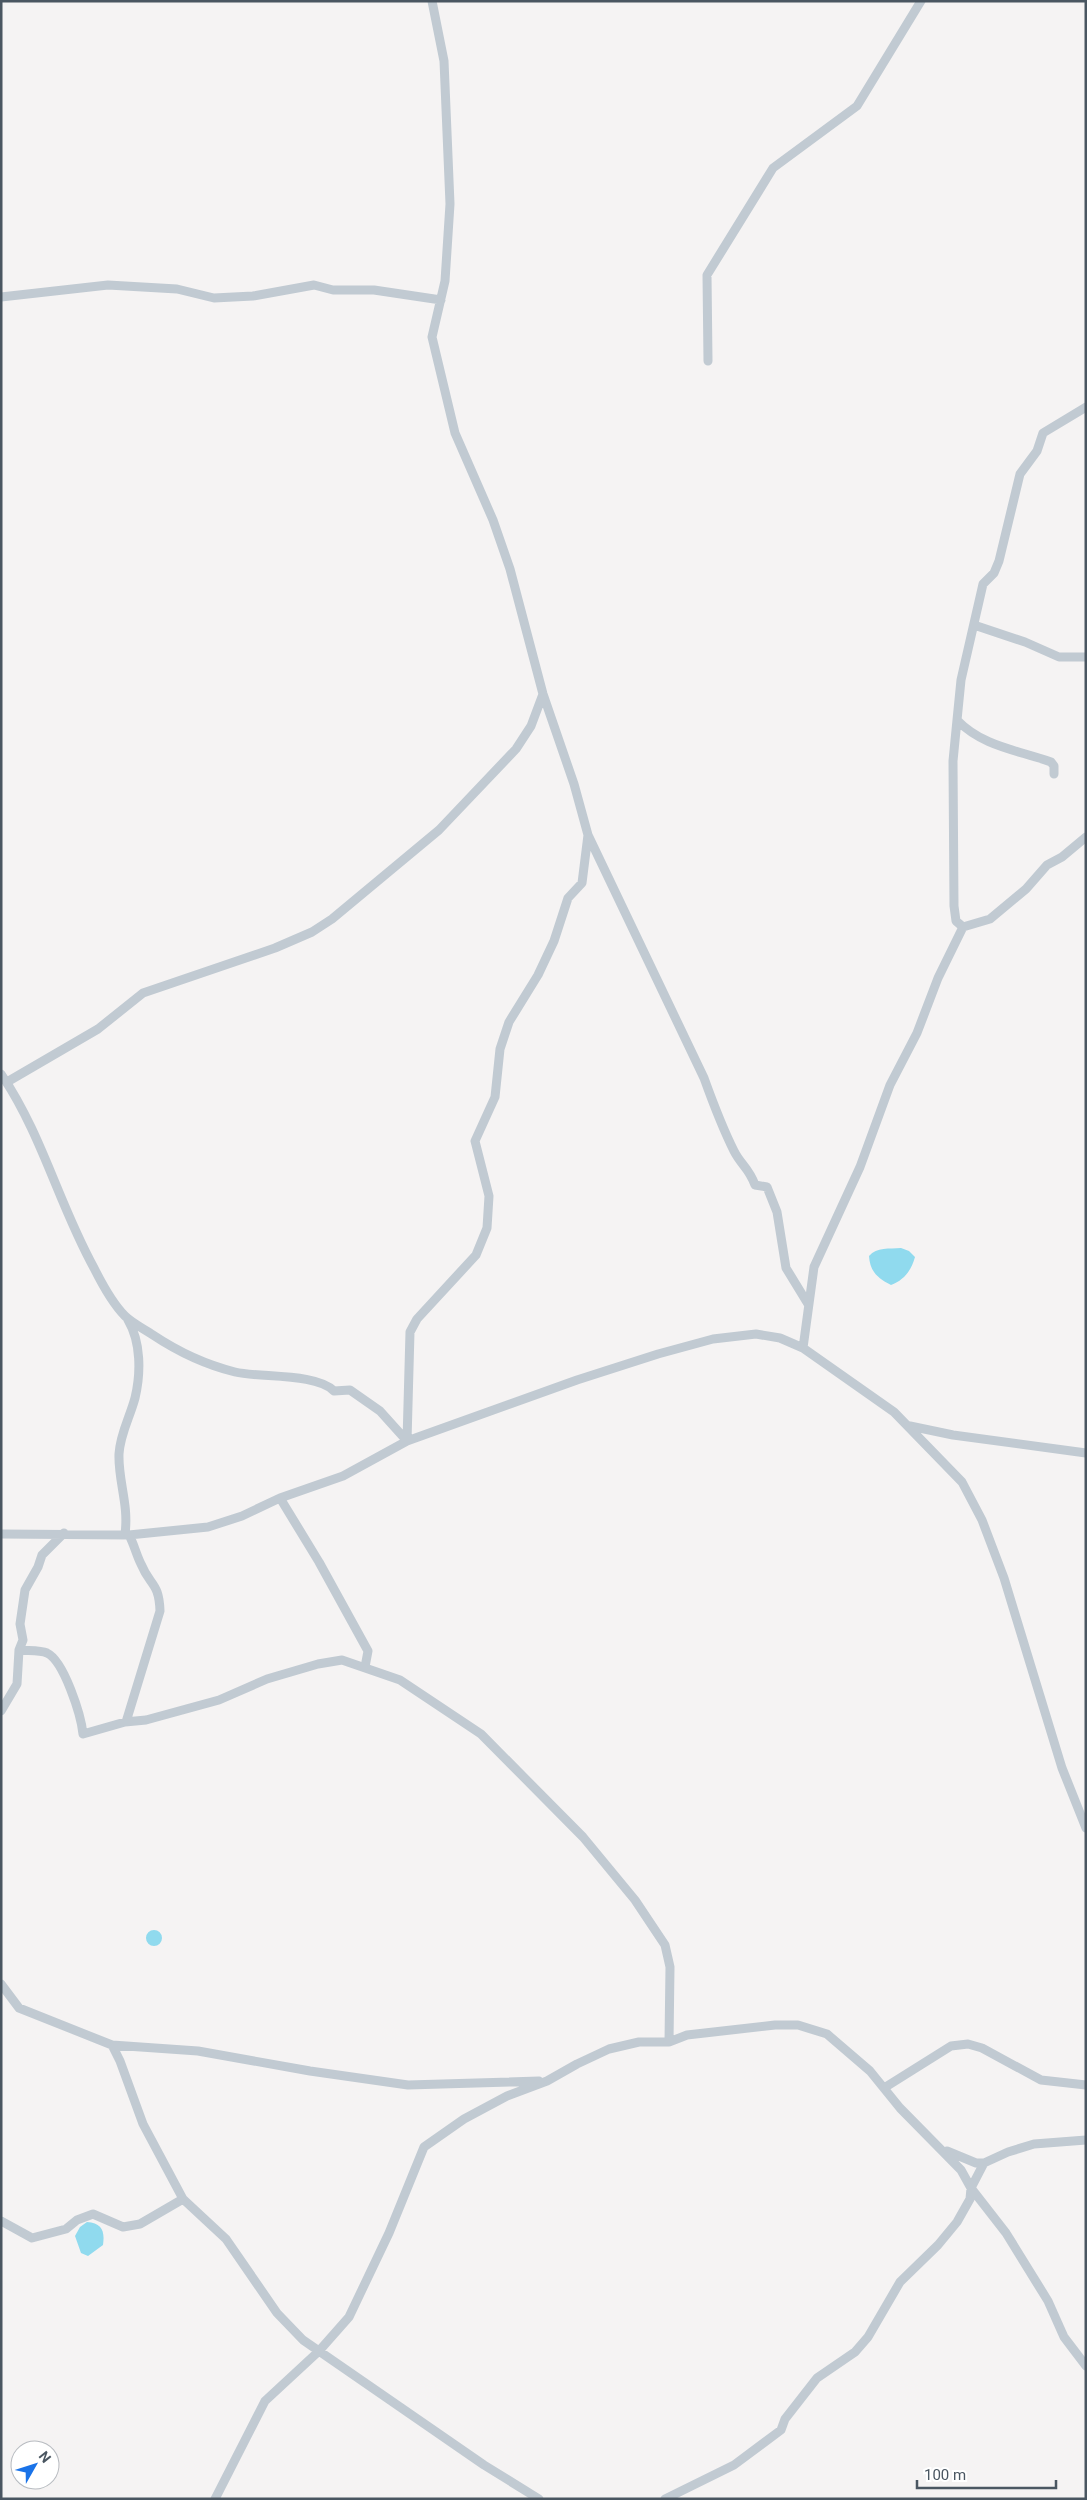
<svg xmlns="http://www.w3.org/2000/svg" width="1087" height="2500" font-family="Roboto,sans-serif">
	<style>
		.water { fill: #90daee }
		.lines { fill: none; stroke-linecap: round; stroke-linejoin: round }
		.minor { stroke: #c1cad2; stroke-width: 9 }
	</style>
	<rect width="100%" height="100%" fill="#f5f3f3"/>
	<path class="water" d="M901 1248 909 1251 915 1257C911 1271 904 1280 891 1285 877 1278 870 1271 869 1256 877 1247 889 1249 901 1248Z
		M146 1938a8 8 0 1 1 16 0a8 8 0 1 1-16 0Z
		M87 2222C102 2223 105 2231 103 2245L88 2256 81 2253 75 2236 80 2227Z"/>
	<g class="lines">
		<path class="minor" d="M432 1 444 61 450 204 445 281 432 337 455 433 493 520 510 569 543 694 574 784 588 835 704 1078C713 1103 722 1127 734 1151 741 1165 749 1168 755 1185L767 1187 777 1212 786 1268 808 1304
			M1 297 108 285 177 289 214 298 253 296 314 285 333 290H374L441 300
			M708 361 707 275 773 168 857 106 921 1
			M974 625 1025 642 1059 657H1086
			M957 720C983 747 1018 750 1051 762L1054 766V774
			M963 927 990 919 1026 889 1047 865 1062 857 1086 837
			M1 1074C42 1134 59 1205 94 1268 102 1284 112 1303 125 1316 132 1323 144 1329 153 1335 177 1351 207 1365 235 1372 261 1378 316 1373 334 1391L350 1390 380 1411 407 1441
			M7 1082 98 1029 143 993 275 948 312 932 332 919 439 830 516 749 531 726 543 694
			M803 1348 814 1267 860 1167 890 1085 917 1033 938 978 963 927 956 921 954 906 953 761 957 720 961 680 983 584 994 573 999 561 1020 474 1037 451 1043 433 1086 407
			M910 1426 953 1435 1086 1453
			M407 1441 410 1332 417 1319 476 1255 487 1228 489 1196 475 1141 495 1097 500 1049 509 1022 538 975 554 941 568 898 582 883 588 835
			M280 1498 319 1562 368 1651 365 1667
			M1 1534 129 1535 208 1527 242 1516 280 1498 343 1476 407 1441 577 1380 658 1354 713 1339 756 1334 780 1338 803 1348 894 1412 962 1482 982 1520 1004 1578 1062 1768 1086 1828
			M125 1534C129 1504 118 1481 119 1454 120 1434 130 1417 135 1398 141 1373 141 1342 128 1320
			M19 1650C27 1651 40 1650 47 1653 64 1661 81 1715 83 1734L125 1722 146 1720 219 1700 267 1679 318 1664 342 1660 400 1680 481 1734 583 1837 635 1900 665 1945 670 1967 669 2042
			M1 1711 17 1684 19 1650 23 1640 20 1624 25 1590 38 1567 42 1555 64 1533
			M126 1722 160 1611C159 1582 150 1586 141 1564 136 1554 134 1544 129 1535
			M1 1984 19 2008 112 2045 198 2051 310 2071 408 2085 539 2081
			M112 2045 120 2061 143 2124 183 2199 226 2239 277 2313 303 2340 484 2465 539 2499
			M884 2088 951 2046 968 2044 982 2048 1041 2080 1086 2085
			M947 2151 976 2163H984L1008 2152 1034 2144 1086 2140
			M1 2221 32 2238 66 2229 77 2220 93 2214 123 2227 140 2224 183 2199
			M215 2499 265 2401 319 2351 349 2317 389 2233 424 2147 464 2119 507 2096 547 2081 577 2064 609 2049 639 2042H669L687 2035 775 2025H798L827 2034 870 2071 900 2108 961 2170 971 2188 1006 2233 1048 2301 1064 2337 1086 2366
			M665 2499 734 2465 781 2430 785 2419 817 2378 855 2352 868 2337 900 2282 938 2245 957 2222 970 2199 971 2188 984 2163"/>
	</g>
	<rect width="1087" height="2500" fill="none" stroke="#4a5661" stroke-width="5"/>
	<g transform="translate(35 2465) rotate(51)"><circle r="24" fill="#ffffff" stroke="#b7bbc0"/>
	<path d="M0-4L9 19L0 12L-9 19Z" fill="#1a73e8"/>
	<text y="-8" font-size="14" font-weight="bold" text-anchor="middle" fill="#4a5661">N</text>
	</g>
	<path d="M917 2480v8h139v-8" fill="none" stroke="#4a5661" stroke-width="2.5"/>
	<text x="924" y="2480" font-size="15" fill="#4a5661" stroke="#ffffff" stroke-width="4" paint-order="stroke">100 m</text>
</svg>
